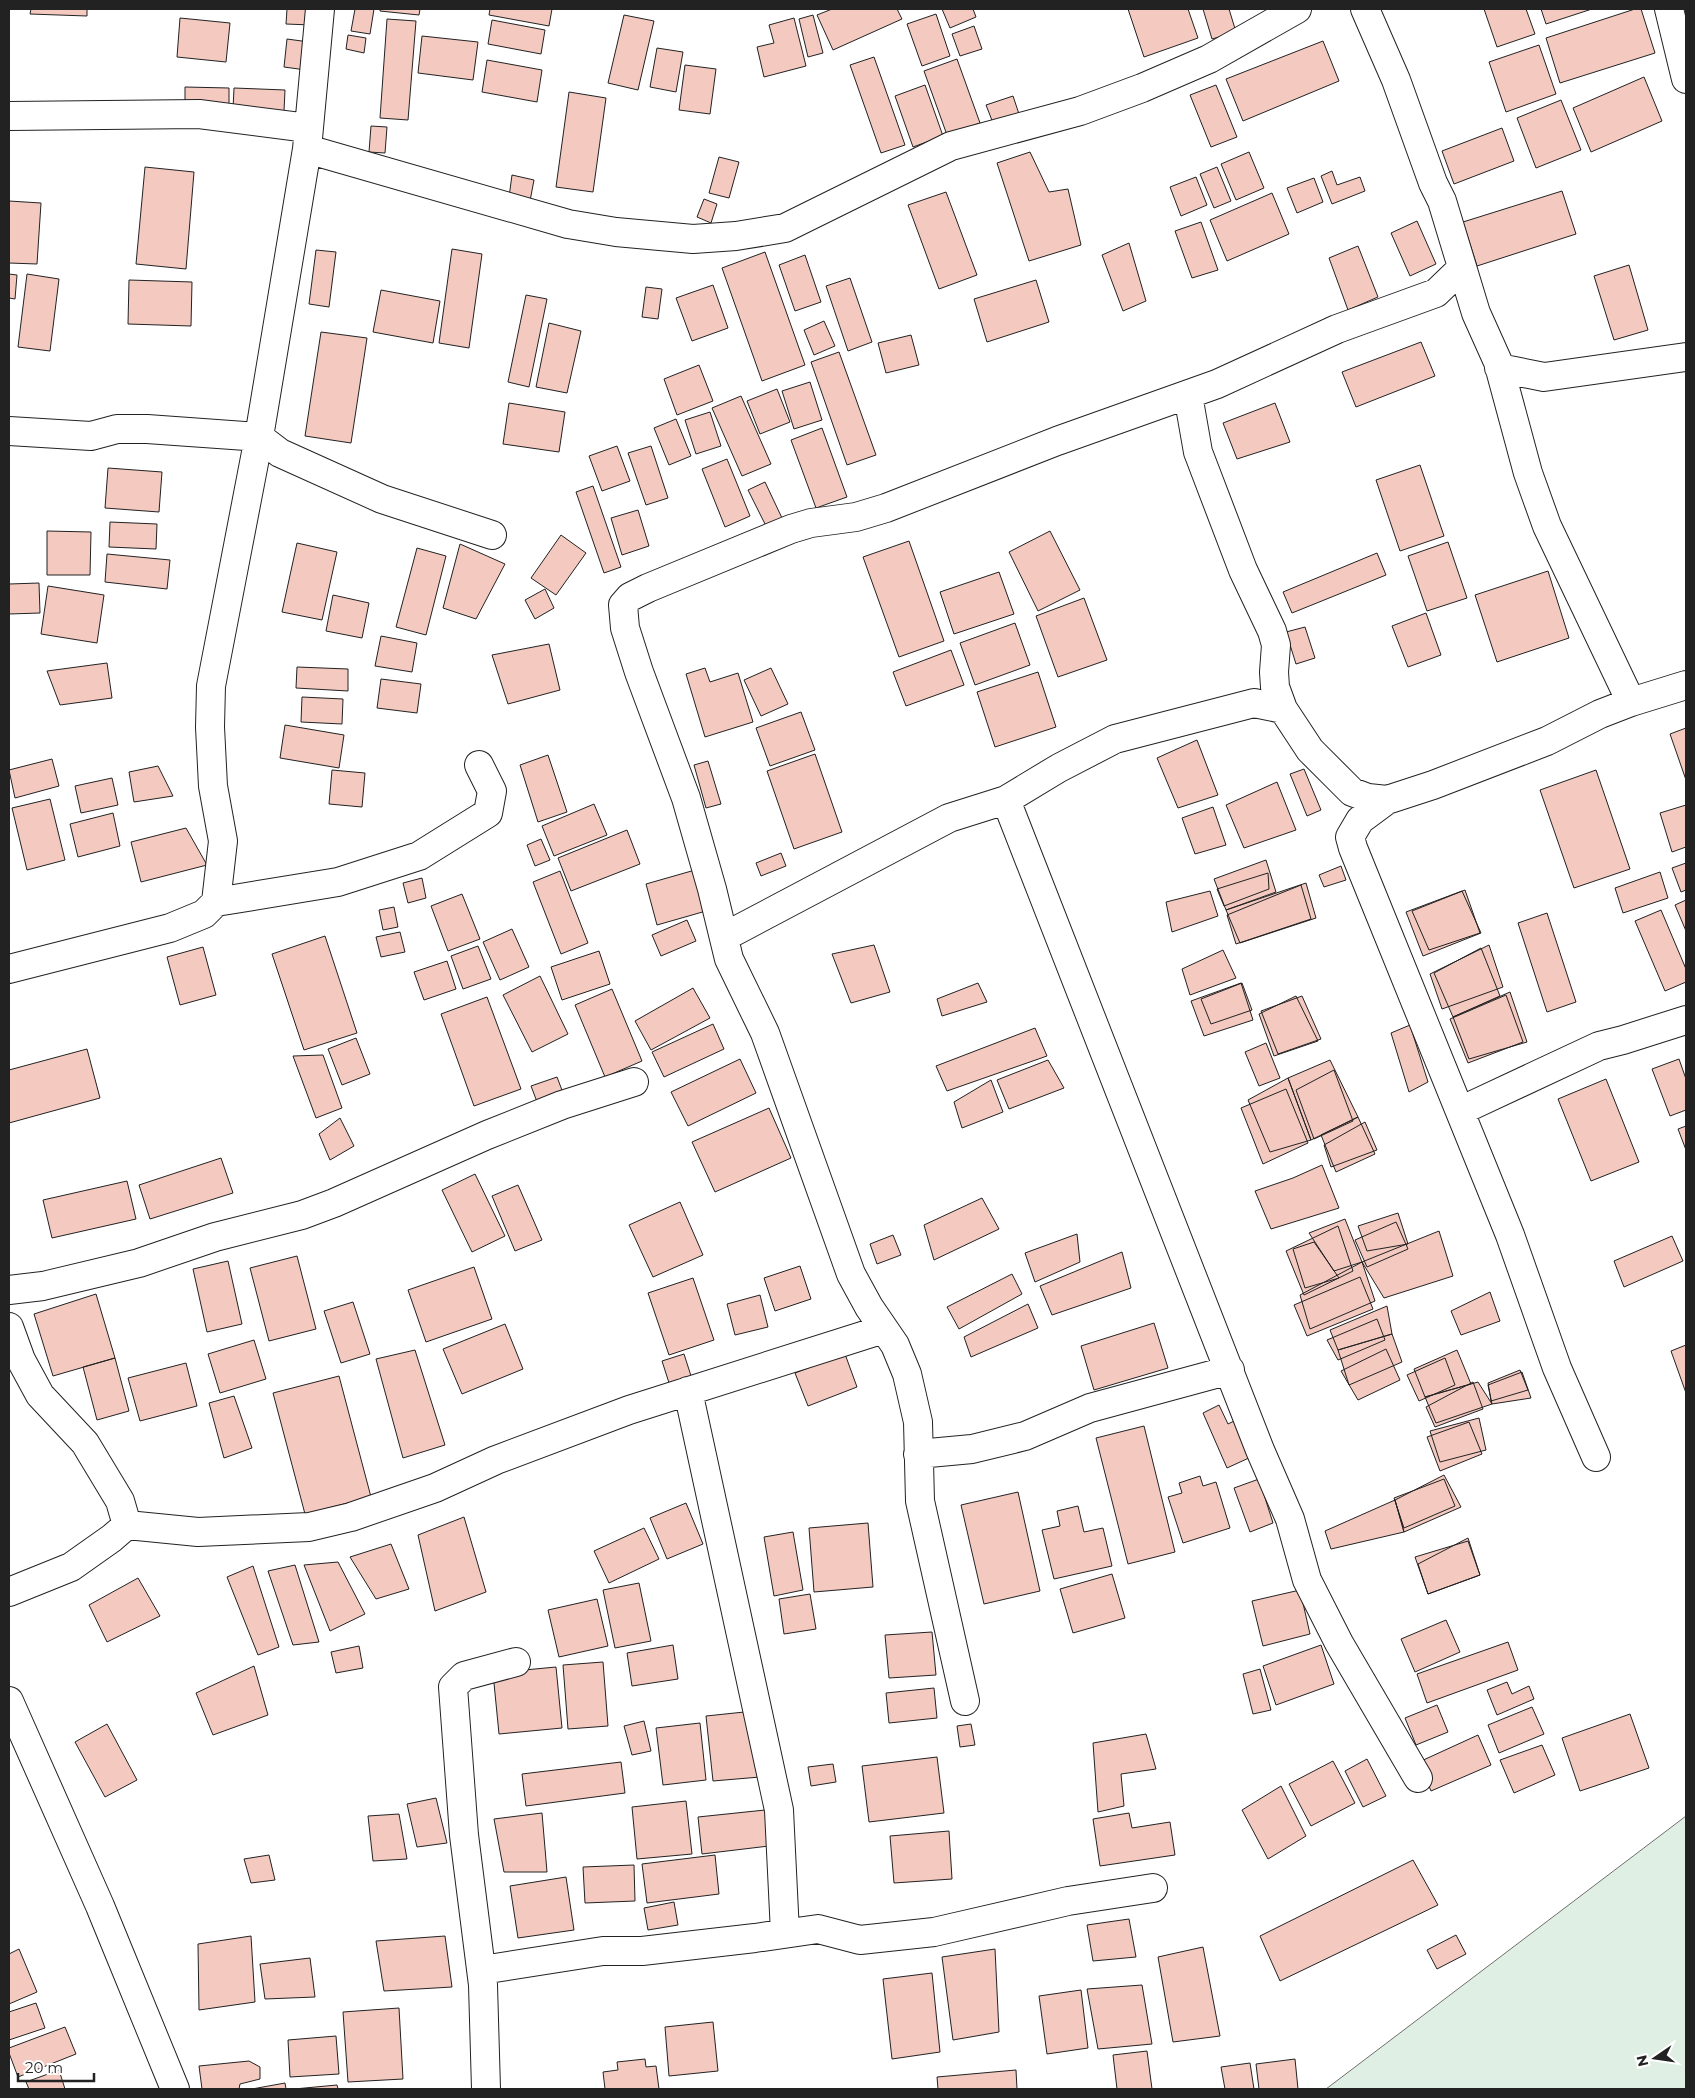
<svg xmlns="http://www.w3.org/2000/svg" width="1695" height="2098" font-family="Montserrat,sans-serif">
	<style>
		.green { fill: #e0efe3; stroke: #6f6f6f }
		.building { fill: #f3c9c0; stroke: #222 }
		.lines { fill: none; stroke-linecap: round; stroke-linejoin: round }
		.minor-casing { stroke: #222; stroke-width: 30 }
		.minor { stroke: #fff; stroke-width: 28 }
	</style>
	<rect width="100%" height="100%" fill="#fff"/>
	<path class="green" d="M1686 1816V2089H1326Z"/>
	<path class="building" d="M31 9H87V16L30 14Z
		M287 9H312L311 25 286 24Z
		M355 9H374L370 34 351 31Z
		M380 9H420L419 15 380 11Z
		M490 9H552L549 26 489 15Z
		M832 9H897L902 19 833 50 817 15Z
		M942 9H973L976 17 950 28Z
		M1128 9H1188L1198 38 1144 57Z
		M1203 9H1229L1236 32 1212 39Z
		M1484 9H1526L1535 34 1497 47Z
		M1541 9H1592L1546 24Z
		M1635 9H1641L1655 53 1560 83 1546 38Z
		M936 14 950 56 922 66 907 24Z
		M624 15 654 21 638 90 608 83Z
		M813 15 823 53 808 57 799 19Z
		M180 18 230 23 226 62 177 57Z
		M794 18 806 66 764 77 757 47 774 43 769 25Z
		M387 19 416 21 408 120 380 118Z
		M492 20 545 30 541 54 488 44Z
		M974 26 982 49 960 56 952 34Z
		M348 35 366 38 364 53 346 49Z
		M422 36 478 42 473 80 418 73Z
		M287 39 309 42 306 70 284 67Z
		M1323 41 1339 81 1243 121 1226 79Z
		M1539 45 1556 94 1506 112 1489 62Z
		M657 48 683 52 676 92 650 87Z
		M874 57 905 145 881 153 850 65Z
		M957 59 980 123 947 135 924 71Z
		M487 60 542 70 537 102 482 92Z
		M685 65 716 69 710 114 679 110Z
		M1644 77 1662 121 1591 152 1573 108Z
		M925 85 943 136 913 147 895 96Z
		M1216 85 1237 137 1211 147 1190 95Z
		M185 87 229 88V108L185 107Z
		M234 88 285 90 284 111 233 109Z
		M569 92 606 98 593 192 556 187Z
		M1013 96 1019 114 993 123 986 105Z
		M1561 100 1581 150 1536 168 1517 118Z
		M371 126 387 127 385 153 369 152Z
		M1502 128 1514 161 1454 184 1442 151Z
		M1030 152 1049 192 1068 189 1081 245 1029 261 997 163Z
		M1249 152 1264 188 1236 200 1221 164Z
		M719 157 739 162 729 198 709 193Z
		M145 167 194 172 186 269 136 264Z
		M1217 167 1231 201 1214 208 1200 174Z
		M1332 171 1337 185 1360 177 1365 191 1332 204 1321 176Z
		M512 175 534 180 530 201 509 197Z
		M1196 177 1207 205 1181 216 1170 187Z
		M1314 178 1323 202 1297 213 1287 188Z
		M1562 191 1576 234 1477 266 1463 222Z
		M946 192 977 275 939 289 908 205Z
		M1272 193 1289 234 1227 261 1210 220Z
		M704 199 717 204 711 223 697 217Z
		M9 201 41 203 37 264 9 263Z
		M1417 221 1436 264 1410 276 1391 233Z
		M1201 222 1218 270 1192 278 1175 231Z
		M1129 243 1146 301 1123 311 1102 255Z
		M1358 246 1378 297 1348 310 1329 258Z
		M452 249 482 254 469 348 439 343Z
		M316 250 336 252 329 307 309 304Z
		M765 252 805 365 762 381 722 268Z
		M805 255 821 302 795 311 779 265Z
		M1629 265 1648 330 1614 340 1594 276Z
		M9 274 17 275 15 299 9 298Z
		M27 274 59 279 50 351 18 347Z
		M850 278 872 342 848 351 826 286Z
		M129 280 192 282 191 326 128 324Z
		M1036 280 1049 322 987 342 974 299Z
		M713 285 728 328 692 341 676 298Z
		M646 287 662 289 658 319 642 317Z
		M381 290 440 301 433 343 373 332Z
		M526 295 547 299 529 387 508 382Z
		M824 321 835 346 814 355 804 330Z
		M549 323 581 331 567 393 536 387Z
		M321 332 367 338 351 443 305 436Z
		M911 335 919 365 886 373 878 343Z
		M1421 342 1435 376 1356 407 1342 372Z
		M839 352 876 455 847 465 811 362Z
		M699 365 713 401 677 415 664 379Z
		M810 382 822 420 794 429 782 391Z
		M777 389 790 422 760 434 747 401Z
		M741 396 771 464 742 476 712 408Z
		M509 403 565 412 559 452 503 444Z
		M1275 403 1290 442 1237 459 1223 423Z
		M710 412 721 446 696 454 685 420Z
		M676 419 691 456 669 465 654 428Z
		M822 428 847 497 816 508 791 440Z
		M617 446 630 481 602 491 589 456Z
		M651 446 668 498 646 505 628 453Z
		M727 459 750 516 725 527 702 469Z
		M1420 465 1444 536 1400 551 1376 480Z
		M108 468 162 472 159 512 105 508Z
		M765 482 782 518 766 526 748 490Z
		M593 486 621 567 604 573 576 492Z
		M638 510 649 546 622 555 611 518Z
		M110 522 157 524 156 549 109 547Z
		M47 531 91 532 90 575H47Z
		M1050 531 1080 590 1038 611 1009 552Z
		M561 535 586 553 556 595 531 578Z
		M909 541 944 641 899 657 863 557Z
		M1448 542 1467 598 1427 611 1408 556Z
		M297 543 337 552 322 620 282 612Z
		M460 544 505 564 476 619 443 608Z
		M417 548 446 556 426 635 396 627Z
		M1377 553 1386 575 1292 613 1283 592Z
		M107 554 170 560 167 589 105 582Z
		M1548 571 1569 638 1497 662 1475 595Z
		M999 572 1014 614 954 634 940 592Z
		M39 583 40 613 9 614V584Z
		M48 586 104 595 97 643 41 634Z
		M545 589 554 608 535 619 525 600Z
		M333 595 369 603 362 638 326 631Z
		M1084 598 1107 660 1058 677 1036 616Z
		M1426 613 1441 655 1408 667 1392 626Z
		M1015 623 1030 665 975 685 960 643Z
		M1305 627 1315 658 1296 664 1286 632Z
		M381 636 417 643 412 672 375 666Z
		M549 644 560 690 508 704 492 655Z
		M951 650 964 685 906 706 893 672Z
		M107 663 112 698 60 705 47 671Z
		M297 667 348 669V691L296 688Z
		M705 668 710 682 738 673 753 722 705 737 686 674Z
		M771 668 788 704 761 716 744 680Z
		M1038 672 1056 727 995 747 977 692Z
		M381 679 421 684 417 713 377 708Z
		M302 697 343 699 342 724 301 722Z
		M801 712 815 750 770 766 756 728Z
		M285 725 344 735 339 768 280 758Z
		M1686 728V780L1670 734Z
		M1197 740 1218 795 1178 808 1157 758Z
		M815 754 842 832 794 849 767 771Z
		M548 755 567 812 538 822 520 765Z
		M52 759 59 786 15 798 9 770Z
		M708 761 721 804 706 808 694 765Z
		M158 766 173 796 134 802 129 772Z
		M1304 769 1321 810 1307 816 1290 774Z
		M332 770 365 773 362 807 329 804Z
		M1596 770 1630 869 1574 888 1540 790Z
		M112 778 118 805 81 813 75 786Z
		M1277 782 1296 830 1244 848 1226 805Z
		M50 799 65 860 27 870 12 808Z
		M594 804 607 835 554 856 542 826Z
		M1686 805V847L1672 852 1660 813Z
		M1213 807 1226 845 1195 854 1182 818Z
		M113 813 120 846 78 857 70 824Z
		M186 828 207 865 141 882 131 842Z
		M627 830 640 864 571 891 558 858Z
		M541 839 550 860 535 866 527 845Z
		M781 853 786 866 761 876 756 863Z
		M1266 860 1276 892 1226 910 1214 879Z
		M1686 863V890L1681 892 1672 868Z
		M1341 866 1346 880 1324 887 1319 875Z
		M695 870 706 911 657 925 646 884Z
		M560 871 588 943 561 954 533 882Z
		M1660 872 1668 898 1623 913 1615 888Z
		M1268 873 1269 889 1224 906 1217 889Z
		M422 878 426 898 408 903 403 883Z
		M1306 883 1316 918 1240 943 1226 910Z
		M1301 885 1311 919 1236 944 1227 915Z
		M1465 890 1480 933 1429 950 1412 911Z
		M1210 891 1218 916 1172 932 1166 902Z
		M1462 891 1481 933 1423 956 1406 912Z
		M462 894 480 939 448 951 431 906Z
		M1686 900V931L1675 905Z
		M394 907 398 927 383 930 379 910Z
		M1661 910 1686 969V982L1665 991 1635 921Z
		M1547 913 1576 1002 1547 1012 1518 923Z
		M687 920 696 941 661 956 652 935Z
		M512 929 529 967 500 980 483 942Z
		M400 932 405 952 381 957 376 937Z
		M325 936 357 1033 304 1050 272 954Z
		M874 945 890 992 851 1003 832 954Z
		M1489 945 1503 987 1442 1009 1430 974Z
		M478 946 491 979 463 989 451 956Z
		M203 947 216 995 180 1005 167 957Z
		M1481 948 1500 996 1453 1017 1434 973Z
		M1223 950 1236 978 1190 995 1182 969Z
		M599 951 610 984 562 1000 551 967Z
		M447 961 456 989 424 1000 414 972Z
		M540 976 568 1034 532 1052 503 995Z
		M978 983 987 1002 942 1016 937 999Z
		M1241 983 1253 1020 1204 1036 1191 1001Z
		M1242 983 1252 1010 1211 1024 1201 999Z
		M693 988 710 1018 651 1050 635 1021Z
		M612 989 642 1061 605 1077 575 1005Z
		M1510 992 1527 1042 1469 1059 1453 1017Z
		M1506 995 1523 1042 1468 1063 1450 1019Z
		M1296 996 1318 1041 1274 1056 1259 1014Z
		M1302 996 1321 1039 1278 1054 1261 1011Z
		M487 997 521 1089 474 1106 441 1014Z
		M713 1024 724 1049 664 1077 652 1052Z
		M1410 1025 1428 1082 1409 1092 1391 1033Z
		M1035 1028 1047 1056 947 1091 936 1066Z
		M356 1038 370 1074 342 1085 328 1049Z
		M1266 1043 1280 1078 1259 1086 1245 1052Z
		M87 1049 100 1098 9 1123V1070Z
		M323 1055 342 1108 316 1118 293 1056Z
		M740 1059 756 1093 688 1126 671 1092Z
		M1679 1059 1686 1079V1110L1670 1116 1652 1069Z
		M1048 1060 1064 1088 1009 1109 997 1080Z
		M1330 1060 1358 1117 1311 1140 1288 1078Z
		M1334 1070 1353 1121 1314 1139 1296 1090Z
		M557 1077 565 1098 539 1107 531 1086Z
		M1288 1078 1311 1140 1270 1152 1248 1100Z
		M1606 1079 1639 1162 1591 1181 1558 1099Z
		M991 1080 1003 1112 962 1128 954 1102Z
		M1286 1089 1308 1143 1263 1164 1241 1108Z
		M769 1108 791 1158 715 1192 692 1142Z
		M1358 1117 1375 1154 1336 1172 1321 1135Z
		M340 1118 354 1146 330 1160 319 1134Z
		M1365 1122 1377 1150 1331 1167 1324 1145Z
		M1686 1126V1150L1678 1129Z
		M221 1158 233 1193 150 1219 139 1185Z
		M1322 1165 1339 1208 1271 1229 1255 1191 1293 1178Z
		M475 1174 505 1236 472 1252 442 1190Z
		M127 1181 136 1219 52 1238 43 1200Z
		M518 1185 542 1240 515 1251 492 1196Z
		M982 1198 999 1229 934 1260 924 1225Z
		M680 1202 703 1255 653 1277 629 1225Z
		M1398 1213 1408 1244 1367 1251 1358 1226Z
		M1345 1219 1362 1262 1334 1271 1309 1233Z
		M1396 1222 1408 1249 1367 1267 1355 1240Z
		M1338 1226 1353 1271 1304 1295 1286 1251Z
		M1439 1231 1453 1276 1384 1298 1362 1262Z
		M1077 1234 1080 1262 1035 1282 1025 1253Z
		M893 1235 901 1255 877 1264 870 1244Z
		M1672 1236 1683 1261 1624 1287 1614 1261Z
		M1314 1242 1339 1278 1305 1288 1293 1249Z
		M1122 1252 1131 1288 1052 1315 1040 1286Z
		M297 1256 316 1329 269 1341 250 1268Z
		M228 1261 242 1324 207 1332 193 1269Z
		M1362 1262 1375 1301 1310 1329 1300 1295Z
		M800 1266 811 1299 775 1311 764 1278Z
		M474 1267 492 1319 426 1342 408 1290Z
		M1012 1274 1022 1294 959 1329 947 1307Z
		M1360 1277 1373 1309 1307 1336 1294 1305Z
		M693 1278 714 1340 669 1355 648 1293Z
		M1490 1292 1500 1321 1461 1335 1451 1311Z
		M96 1294 115 1358 53 1376 34 1314Z
		M760 1295 768 1327 735 1335 727 1304Z
		M353 1302 370 1354 341 1363 324 1311Z
		M1028 1304 1038 1328 971 1357 964 1337Z
		M1387 1306 1392 1334 1338 1350 1330 1330Z
		M1377 1319 1385 1340 1338 1360 1327 1340Z
		M1154 1323 1168 1368 1094 1390 1081 1346Z
		M505 1324 523 1369 462 1394 443 1349Z
		M1392 1334 1402 1362 1349 1385 1338 1350Z
		M254 1340 266 1379 220 1393 208 1354Z
		M1686 1345V1393L1671 1351Z
		M1386 1349 1400 1380 1358 1400 1341 1371Z
		M415 1350 445 1445 403 1458 376 1359Z
		M1457 1350 1471 1384 1425 1397 1414 1369Z
		M684 1354 692 1379 670 1386 662 1361Z
		M845 1354 857 1387 808 1406 795 1373Z
		M115 1358 129 1411 97 1420 83 1367Z
		M1445 1358 1455 1385 1419 1401 1407 1375Z
		M186 1363 197 1406 140 1421 128 1378Z
		M1520 1370 1528 1390 1491 1401 1488 1383Z
		M1522 1372 1531 1398 1492 1404 1488 1385Z
		M339 1376 371 1497 305 1514 273 1393Z
		M1473 1382 1483 1409 1435 1427 1426 1407Z
		M1478 1382 1492 1404 1436 1423 1425 1397Z
		M234 1396 252 1448 224 1458 209 1403Z
		M1219 1405 1228 1424 1234 1421 1251 1457 1227 1468 1203 1413Z
		M1479 1418 1486 1450 1440 1462 1430 1431Z
		M1469 1422 1482 1454 1440 1471 1427 1437Z
		M1144 1426 1175 1552 1128 1564 1096 1438Z
		M1444 1475 1461 1507 1404 1532 1395 1500Z
		M1200 1476 1203 1486 1216 1482 1230 1528 1183 1543 1168 1497 1182 1493 1179 1483Z
		M1259 1479 1273 1523 1250 1532 1234 1488Z
		M1444 1479 1455 1506 1404 1528 1394 1498Z
		M1018 1492 1040 1591 984 1604 961 1505Z
		M1395 1500 1404 1532 1331 1549 1325 1531Z
		M686 1503 703 1544 667 1559 650 1518Z
		M1078 1506 1084 1532 1103 1528 1112 1566 1054 1579 1042 1530 1060 1526 1057 1511Z
		M464 1517 486 1592 435 1611 418 1535Z
		M868 1523 873 1587 814 1592 809 1528Z
		M644 1528 659 1559 609 1583 594 1551Z
		M793 1532 803 1590 774 1596 764 1537Z
		M1468 1538 1480 1575 1428 1594 1418 1564Z
		M1468 1541 1480 1575 1428 1594 1415 1557Z
		M391 1544 409 1589 376 1599 350 1557Z
		M338 1562 365 1614 330 1631 304 1565Z
		M295 1565 319 1642 293 1645 268 1571Z
		M253 1566 279 1647 258 1655 227 1577Z
		M1112 1574 1125 1618 1073 1633 1060 1589Z
		M138 1578 160 1616 107 1642 89 1605Z
		M639 1583 651 1641 615 1648 603 1590Z
		M1300 1590 1310 1634 1263 1646 1252 1601Z
		M810 1594 816 1629 784 1634 779 1599Z
		M597 1599 608 1646 559 1657 548 1610Z
		M1446 1620 1460 1652 1415 1672 1401 1639Z
		M932 1632 936 1675 889 1678 885 1635Z
		M1508 1642 1518 1670 1427 1703 1417 1674Z
		M673 1645 678 1679 632 1686 627 1653Z
		M1321 1645 1334 1684 1276 1705 1263 1666Z
		M359 1646 363 1668 336 1673 331 1652Z
		M603 1662 608 1726 568 1729 563 1665Z
		M254 1666 268 1715 213 1735 196 1693Z
		M556 1667 562 1728 499 1734 493 1673Z
		M1260 1669 1271 1710 1253 1714 1243 1674Z
		M1507 1682 1512 1694 1529 1686 1534 1699 1497 1715 1487 1690Z
		M934 1688 937 1718 889 1723 886 1693Z
		M1437 1705 1448 1732 1416 1745 1405 1718Z
		M1532 1707 1544 1734 1499 1753 1488 1725Z
		M754 1711 760 1777 713 1781 706 1716Z
		M1630 1714 1649 1768 1580 1791 1562 1738Z
		M644 1721 651 1751 632 1755 624 1726Z
		M700 1723 706 1780 663 1785 656 1728Z
		M107 1724 137 1780 105 1797 75 1742Z
		M971 1724 975 1745 960 1747 957 1726Z
		M1146 1734 1156 1769 1121 1774 1124 1806 1098 1812 1093 1743Z
		M1478 1735 1491 1765 1431 1791 1419 1762Z
		M1542 1745 1555 1775 1514 1793 1500 1760Z
		M937 1757 944 1813 869 1822 862 1766Z
		M1367 1759 1386 1796 1363 1807 1345 1771Z
		M1333 1761 1355 1803 1311 1826 1289 1784Z
		M621 1762 625 1793 526 1806 522 1774Z
		M833 1764 836 1782 811 1786 808 1767Z
		M1281 1786 1306 1836 1268 1859 1242 1810Z
		M436 1798 447 1843 417 1847 407 1804Z
		M686 1801 692 1854 637 1859 632 1807Z
		M765 1810 769 1846 702 1854 698 1817Z
		M542 1813 547 1872H504L494 1819Z
		M1129 1813 1132 1828 1170 1822 1175 1855 1100 1866 1093 1819Z
		M399 1814 407 1859 373 1861 368 1816Z
		M949 1831 952 1879 894 1883 890 1836Z
		M269 1855 275 1880 251 1883 244 1859Z
		M715 1855 719 1894 647 1903 642 1864Z
		M1413 1860 1438 1905 1280 1981 1260 1936Z
		M634 1865 635 1901 585 1903 583 1867Z
		M566 1877 574 1930 518 1938 510 1886Z
		M674 1902 678 1925 648 1930 644 1908Z
		M1129 1919 1136 1957 1093 1961 1087 1925Z
		M1456 1935 1466 1954 1437 1969 1427 1950Z
		M251 1936 255 2002 199 2010 198 1944Z
		M445 1936 452 1987 384 1991 376 1941Z
		M1203 1947 1220 2036 1173 2042 1158 1957Z
		M19 1949 37 1992 9 2004V1954Z
		M995 1949 999 2032 953 2040 942 1957Z
		M310 1958 315 1997 265 1999 260 1964Z
		M932 1973 940 2052 892 2059 883 1979Z
		M1142 1985 1152 2044 1098 2049 1087 1989Z
		M1081 1990 1088 2048 1047 2054 1039 1996Z
		M36 2003 45 2028 9 2040V2012Z
		M399 2008 403 2079 348 2082 343 2012Z
		M713 2022 718 2071 669 2076 665 2027Z
		M65 2027 76 2054 18 2077 9 2053V2048Z
		M336 2036 339 2074 290 2077 288 2040Z
		M1147 2051 1152 2089H1117L1113 2055Z
		M645 2059 646 2067 656 2066 659 2089H605L603 2072 618 2070 617 2062Z
		M1295 2059 1298 2089H1259L1256 2064Z
		M249 2061 260 2067V2079L240 2084 239 2089H202L199 2066Z
		M1250 2063 1254 2089H1225L1221 2067Z
		M59 2070 65 2089H29L26 2082Z
		M1016 2070 1017 2089H938L937 2077Z
		M285 2083 286 2089H252Z
		M337 2085 338 2089H294Z"/>
	<g class="lines">
		<g class="minor-casing">
			<path id="minor" d="M1365 9 1396 80 1433 183 1442 201 1476 313 1498 362 1528 473 1547 526 1631 702
				M1669 9 1686 79
				M9 116 199 114 308 128
				M307 149 568 224 616 232 693 239 736 236 785 228 951 146 1080 111 1142 88 1209 59 1297 9
				M1499 368 1544 377 1686 357
				M1188 395 1198 452 1243 570 1272 631 1276 645 1274 672 1275 687 1283 709 1310 750 1352 792 1368 798 1387 800
				M9 431 91 436 117 429H147L259 437 280 453 382 499 492 535
				M1006 800 1260 1450 1290 1519 1307 1580 1339 1643 1418 1778
				M216 902 223 841 213 786 210 727 211 686 259 437 307 149 320 9
				M724 937 949 818 1006 800 1059 768 1115 739 1254 703 1283 709
				M9 969 170 928 204 914 216 902 338 882 419 856 488 813 492 791 479 765
				M1460 1111 1599 1046 1623 1040 1686 1020
				M9 1290 43 1286 139 1263 215 1237 302 1215 334 1203 487 1135 562 1105 634 1082
				M9 1327 21 1360 40 1395 85 1443 120 1501 127 1525
				M688 1391 779 1810 785 1933
				M918 1454 972 1449 1025 1436 1090 1408 1230 1370
				M1596 1457 1557 1368 1510 1235 1353 848 1350 837 1360 820 1387 800 1433 785 1547 741 1600 714 1631 702 1686 685
				M9 1592 71 1567 112 1538 127 1525 198 1532 309 1527 351 1517 435 1488 496 1460 629 1410 884 1329
				M9 1701 100 1906 175 2089
				M965 1701 920 1501 918 1422 907 1374 895 1345 869 1307 851 1274 765 1033 729 959 712 889 686 798 639 672 625 628 623 605 630 597 648 588 791 529 811 523 856 517 886 508 1057 441 1217 384 1337 329 1436 293 1462 268
				M482 1970 603 1951H642L755 1938 818 1929 860 1940 934 1932 1068 1901 1153 1888
				M486 2089 483 1985 464 1835 453 1687 464 1676 516 1662"/>
		</g>
		<use href="#minor" class="minor"/>
	</g>
	<rect width="1695" height="2098" fill="none" stroke="#222222" stroke-width="20"/>
	<g transform="translate(1655 2058) rotate(257)" stroke="#ffffff" stroke-width="4" paint-order="stroke">
	<path d="M0-4L9 19L0 12L-9 19Z" fill="#222222"/>
	<text y="-8" font-size="14" font-weight="bold" text-anchor="middle" fill="#222222">N</text>
	</g>
	<path d="M18 2073v8h76v-8" fill="none" stroke="#222222" stroke-width="2.5"/>
	<text x="25" y="2073" font-size="15" fill="#222222" stroke="#ffffff" stroke-width="4" paint-order="stroke">20 m</text>
</svg>
